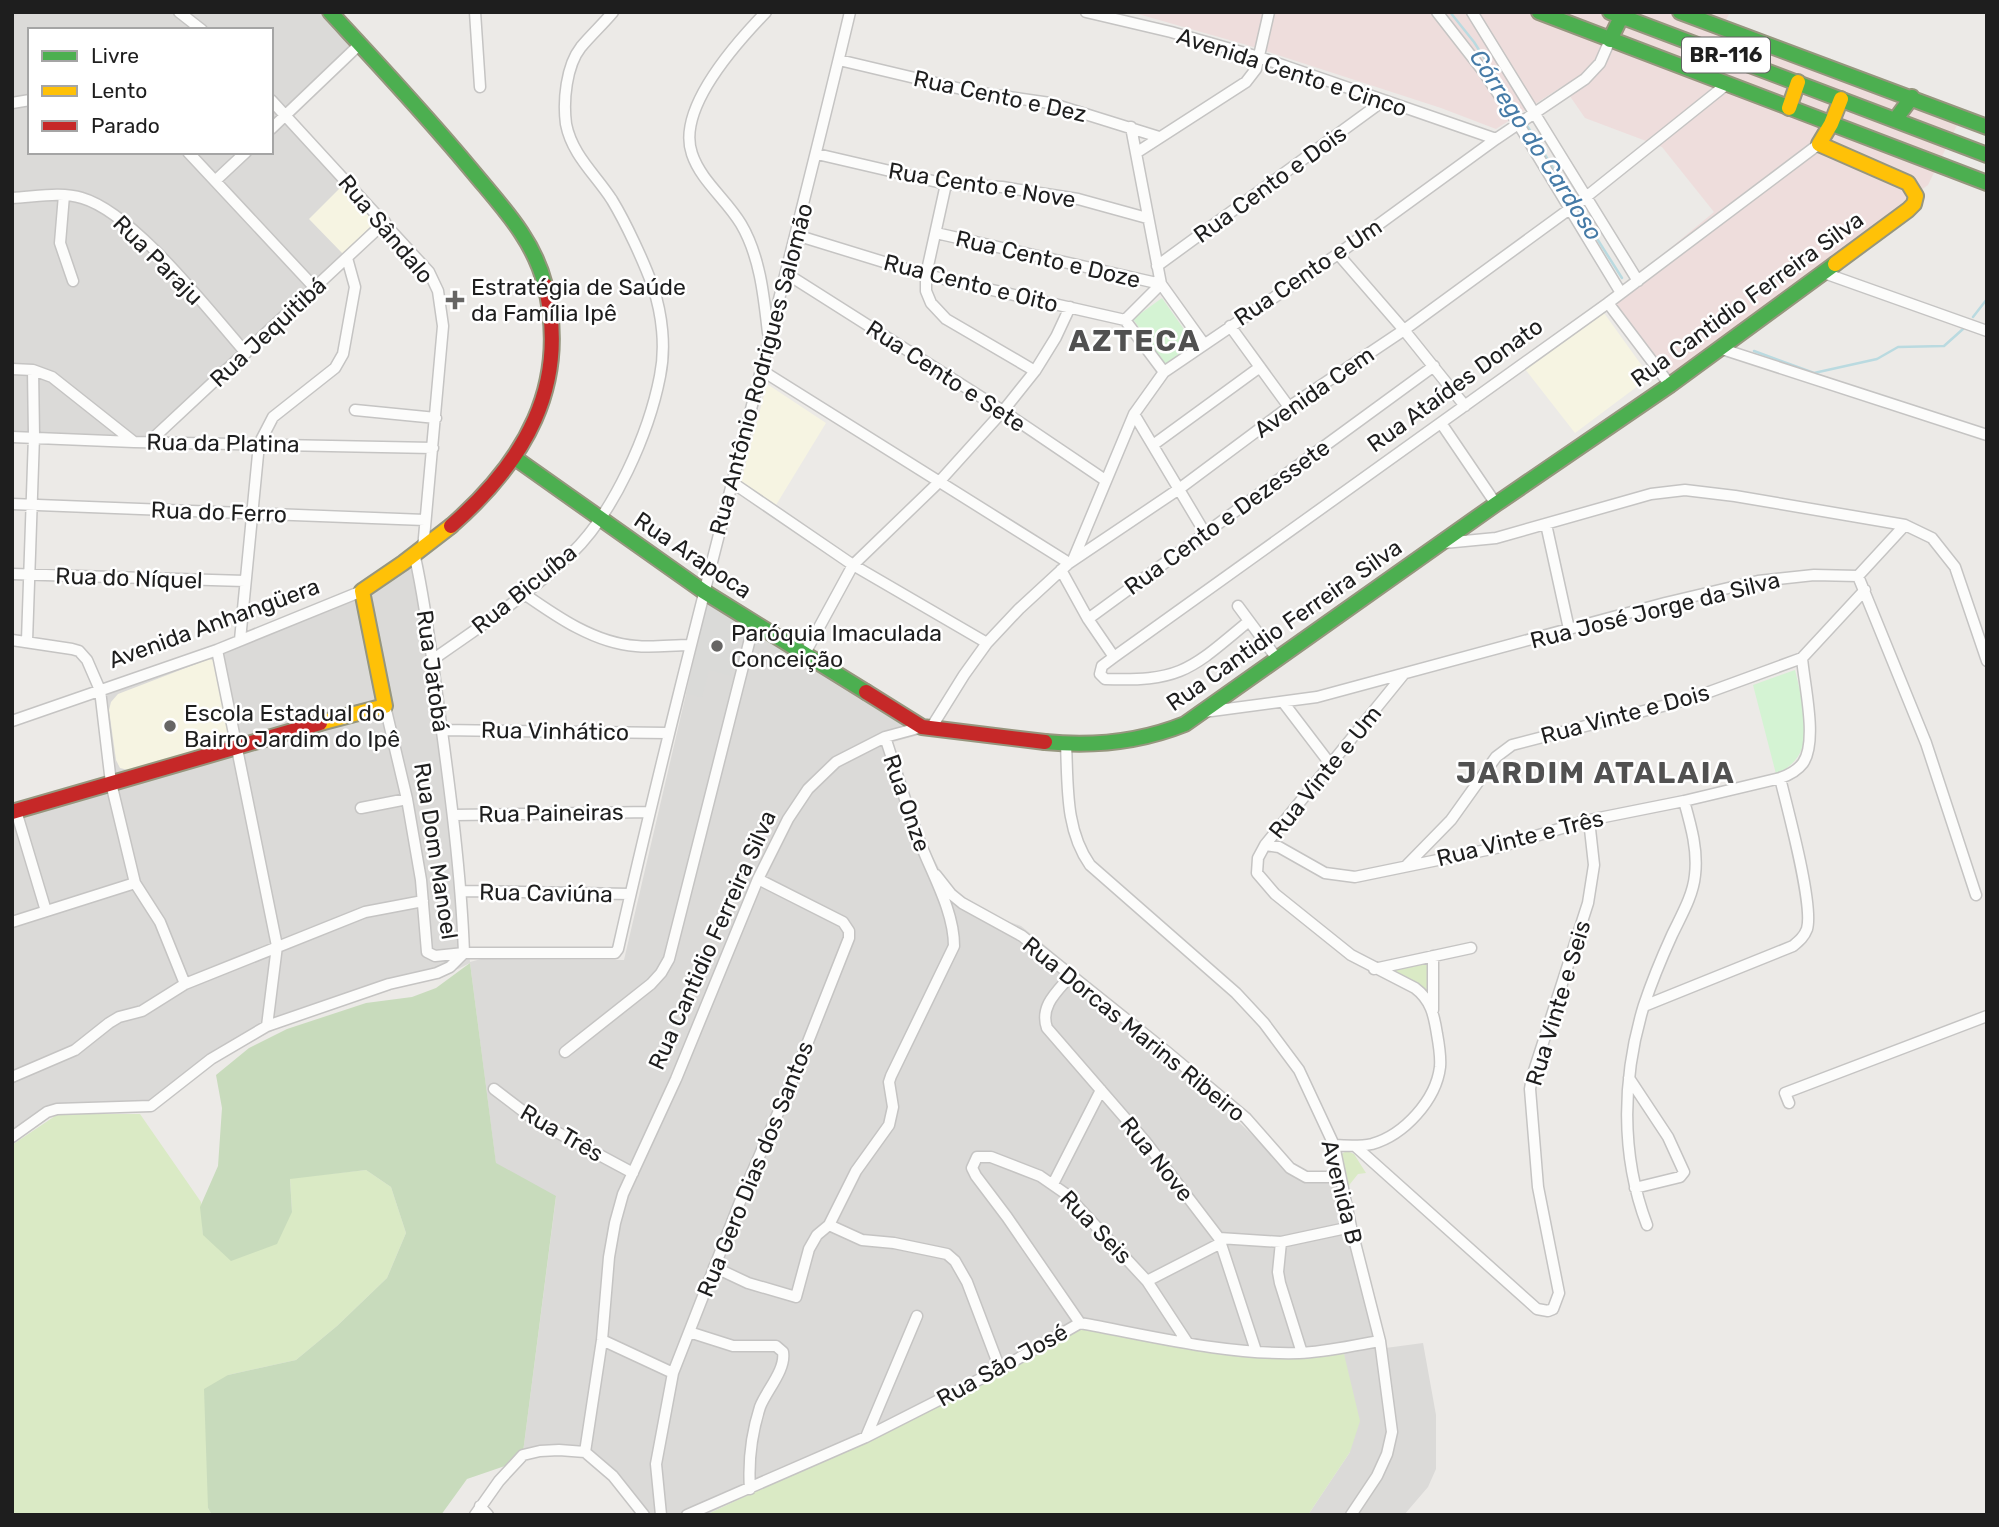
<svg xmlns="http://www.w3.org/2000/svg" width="1999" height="1527" font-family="Rubik,sans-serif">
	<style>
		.residential { fill: #dbdad8; fill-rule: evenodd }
		.commercial { fill: #eedddc }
		.education { fill: #f6f4e2 }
		.religious { fill: #dadad8 }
		.grass { fill: #daeac5 }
		.forest { fill: #c8dbbc }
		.park { fill: #d4f3d3 }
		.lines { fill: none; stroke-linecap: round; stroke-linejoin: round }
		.stream { stroke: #badae0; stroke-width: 2.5 }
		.street-casing { stroke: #c5c4c3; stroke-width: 13 }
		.fast-casing { stroke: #96967e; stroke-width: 18 }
		.slow-casing { stroke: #96967e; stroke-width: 18 }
		.jam-casing { stroke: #96967e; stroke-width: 18 }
		.street { stroke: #fcfcfb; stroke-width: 10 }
		.fast { stroke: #4caf50; stroke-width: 14 }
		.slow { stroke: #ffc107; stroke-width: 14 }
		.jam { stroke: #c62828; stroke-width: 14 }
		.poi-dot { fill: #666564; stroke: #fff; stroke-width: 2.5 }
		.labels { text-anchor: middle; stroke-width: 5; stroke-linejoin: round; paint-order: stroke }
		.shield { fill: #fff; stroke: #626262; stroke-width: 2 }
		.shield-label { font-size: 21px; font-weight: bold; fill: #1e1e1e }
		.street-label { font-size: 23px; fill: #1e1e1e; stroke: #fff }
		.poi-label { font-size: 23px; fill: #1e1e1e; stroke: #fff; text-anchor: start }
		.water-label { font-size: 24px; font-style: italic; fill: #467ba7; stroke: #fff }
		.district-label { font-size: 30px; font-weight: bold; letter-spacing: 2px; fill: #515151; stroke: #fff }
	</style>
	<rect width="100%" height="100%" fill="#eceae7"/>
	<path class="residential" d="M12 12H327L359 47 289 121 383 222 149 440 12 441ZM30 30H271V152H30Z
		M418 558 456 819 470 962 481 959 624 960 710 591 933 731 893 742 917 827 942 874 954 894 990 915 1021 926 1042 943 1104 995 1301 1181 1315 1182 1339 1178 1378 1349 1423 1343 1436 1415V1469L1428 1487 1404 1515H1308L1350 1452 1344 1354 1303 1359 1216 1349H1188L1073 1325 1004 1373 706 1515H637L610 1476 588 1458 557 1453 522 1460 556 1197 496 1164 470 963 458 969 333 1004 276 1029 199 1070 152 1109 68 1105 12 1134V816L114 784 104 693 368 594Z"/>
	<path class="commercial" d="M1131 12H1730L1725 22 1963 113 1928 185 1669 377 1610 298 1714 212 1662 147 1585 118 1563 86 1496 129 1441 108 1247 45Z"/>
	<path class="education" d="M341 187 375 222 343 254 309 219Z
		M1604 313 1650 377 1575 433 1525 369Z
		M767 384 826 423 776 505 741 481Z
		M209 659 213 660 233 742 128 770 120 768 116 760 109 710 111 702 118 694Z"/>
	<path class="religious" d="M707 603 744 623 730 676 709 670 702 697 686 694Z"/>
	<path class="grass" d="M1427 964 1428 996 1387 971Z
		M58 1114H140L201 1202 203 1235 292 1212 290 1178 366 1170 391 1187 406 1233 387 1278 337 1326 296 1360 228 1375 208 1508 212 1515H12V1145Z
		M1347 1151 1354 1154 1366 1173 1358 1174 1350 1184 1347 1194 1339 1155Z
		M1073 1325 1188 1349H1216L1303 1359 1344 1354 1360 1421 1350 1452 1308 1515H706L1004 1373Z"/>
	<path class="forest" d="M470 963 496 1163 556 1196 522 1460 467 1479 441 1515H212L208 1508 204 1389 228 1375 296 1360 337 1326 387 1278 406 1233 391 1187 366 1170 290 1179 292 1212 277 1244 231 1261 203 1235 200 1207 218 1166 222 1108 216 1075 249 1048 287 1029 366 1003 412 997 436 988Z"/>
	<path class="park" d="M1162 298 1195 345 1166 366 1133 319Z
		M1795 670C1804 708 1820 755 1776 774L1753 685Z"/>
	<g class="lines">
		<path class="stream" d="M1450 12 1474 42 1522 118
			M1526 124 1574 202
			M1577 207 1622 278
			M1973 317 1987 299
			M1754 351 1814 373 1877 359 1898 347 1944 346 1963 329"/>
		<g class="street-casing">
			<path id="street" d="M179 12 202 30
				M475 12 480 87
				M766 12C737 42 676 109 692 154 701 181 727 200 741 224 760 256 764 297 768 333
				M1086 12 1171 32 1259 57 1496 139
				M1437 12 1483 71 1519 125 1621 293
				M1472 12 1638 281
				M839 60 974 92 1050 103 1159 137
				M271 100 429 272 438 291 443 326 423 549
				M12 103 30 100
				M1131 127 1161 284 1204 344
				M271 129 360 44
				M188 152 315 288
				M1136 153 1246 82 1256 69 1269 12
				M817 154 946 184 1002 187 1078 199 1147 218
				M215 181 246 152
				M946 184 926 275V291L931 303 946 319 1035 371
				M64 195 60 243 73 281
				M12 198C34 197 61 191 82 198 134 213 209 311 246 353
				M936 233 1161 284
				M796 235 926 275 1125 320 1164 372
				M1338 254 1404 330 1465 406
				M1157 266 1383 101
				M1824 273 1987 331
				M787 274 1003 411 1105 480
				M1608 303 1670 385
				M1125 320 1161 284
				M1230 326 1289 407
				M1719 348 1987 435
				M12 369 33 370 52 377 134 442
				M761 370 1069 563
				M355 410 436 418
				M1134 414 1205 533
				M1441 423 1496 504
				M12 437 134 442 433 448
				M149 442 385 222
				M1153 445 1260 367
				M733 483 853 565 987 643
				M12 504 425 520
				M1546 524 1569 629
				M1444 543 1496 538 1651 494 1685 490 1735 496 1905 525 1932 538 1955 567 1987 661
				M415 557C426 607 432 658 439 709 450 790 461 872 464 953
				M1073 560 1134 414 1164 372 1338 254 1496 139 1585 79 1600 63 1610 40
				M1061 570 1088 619 1114 657
				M12 574 245 581
				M1858 576 1905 525
				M523 593C556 616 594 643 636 646 653 648 672 645 690 645
				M1238 606 1278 660
				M1088 619 1434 366
				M1249 621C1192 668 1183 682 1105 679L1100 674 1102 666 1114 657 1608 303 1819 144
				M12 640 72 649 79 651 87 660 100 690 111 783 135 883 160 922 185 984
				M240 640 259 444 273 417 335 368 343 354 355 287 347 258
				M27 641 34 436 33 370
				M217 650 277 946 267 1026
				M804 655 853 565 939 482 1003 411 1035 371 1056 337 1070 307
				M432 660C480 627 529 594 571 554 614 513 649 433 660 376 666 347 662 314 653 287 644 262 626 223 612 200 596 175 572 155 566 124 563 101 566 66 581 47 591 35 603 24 613 12
				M1283 702 1331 765
				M385 706 407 799 421 880 427 952 435 956 464 953H615L618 949C689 635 776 325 850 12
				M1204 712 1317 697 1665 603 1758 581 1814 575 1858 576 1926 743 1976 895
				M12 721 217 650 362 591
				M931 728 964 675 987 643 1019 609 1069 563 1179 489 1289 407 1404 330 1586 197 1727 84
				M442 730 668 733
				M1066 744C1068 785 1065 830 1090 865L1236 993 1264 1023 1299 1070 1334 1145 1351 1227 1380 1341 1392 1432 1387 1454 1377 1476 1351 1515
				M361 808 407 799
				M16 811 46 911
				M453 815 650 812
				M1265 845 1279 847 1325 873 1355 877 1496 848 1589 820 1684 801 1780 778C1789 775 1797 771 1803 763 1818 741 1804 684 1802 658
				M1407 865 1451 820 1496 757 1512 745 1690 699 1802 658 1865 590
				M936 875 951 894 962 903 1022 936 1167 1052 1246 1118 1290 1168 1306 1177H1340
				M461 891 630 894
				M12 922 135 883
				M1433 956V1010
				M1374 969 1471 948
				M1072 974C1059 990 1039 1005 1047 1028L1145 1141 1219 1238 1281 1242 1351 1227
				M1644 1006 1793 946C1799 941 1804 937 1807 929 1814 905 1787 807 1780 778
				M565 1052 651 984 661 973 669 959 754 623
				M12 1077 75 1050 109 1023 119 1017 142 1011 185 984 365 912 423 901
				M1629 1078 1668 1137 1684 1172 1680 1177 1635 1188
				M494 1089 536 1121 633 1173
				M1789 1103 1785 1093 1987 1016
				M12 1137 47 1112 57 1109 151 1106 211 1059 267 1026 389 984 437 973 450 967 464 953
				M1334 1145C1346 1146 1359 1147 1372 1144 1404 1135 1436 1100 1440 1067 1441 1056 1439 1045 1437 1034 1434 1015 1431 1000 1415 988L1351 955 1275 894 1257 873 1258 858 1265 845 1403 675
				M1355 1146 1537 1309 1548 1311 1553 1309 1559 1293 1538 1187 1530 1089 1532 1077 1588 903 1594 865 1589 820
				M1053 1184 1101 1090
				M829 1225 862 1240 894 1243 947 1254 955 1261 967 1282 1000 1369
				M1647 1225C1620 1154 1622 1077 1644 1005 1652 981 1662 957 1672 935 1681 916 1693 896 1695 875 1698 850 1691 826 1684 801
				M1219 1238 1256 1351
				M1281 1242 1278 1272 1280 1283 1302 1353
				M714 1267 748 1283 796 1297 809 1249 817 1235 829 1225 856 1171 889 1125 893 1107 889 1082 891 1076 954 946C954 909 930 871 918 837 906 804 896 770 885 737
				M1147 1281 1221 1243
				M1080 1323 1007 1217 976 1176 972 1168 977 1157H991L1040 1176 1066 1194 1147 1281 1187 1342
				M689 1332 733 1346H776L783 1352C786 1370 766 1391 760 1407 751 1435 748 1460 750 1489
				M602 1340 673 1373
				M866 1437 917 1316
				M585 1452 602 1340 609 1257 615 1223 623 1194 676 1079 758 879 788 819 808 789 836 762 885 737 922 727
				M480 1506 488 1515
				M475 1515 499 1481 523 1455 540 1451 559 1450 585 1452 613 1476 644 1515
				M661 1515 656 1464 673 1373 745 1189 798 1067 849 938V931L843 922 758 879
				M687 1515 866 1437 1000 1369 1080 1323C1152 1336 1226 1355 1299 1353 1326 1352 1354 1345 1380 1341"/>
		</g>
		<g class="fast-casing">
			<path id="fast" d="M330 12C379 65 428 117 474 173 503 208 534 240 545 285
				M1539 12 1987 183
				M1610 12 1987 155
				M1680 12 1987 127
				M1610 40 1621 17
				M1895 120 1912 97
				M515 458 703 591 866 692
				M1045 742C1094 747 1140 742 1185 724L1496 504 1670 385 1835 264"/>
		</g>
		<g class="slow-casing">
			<path id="slow" d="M1789 108 1798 82
				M1831 124 1819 144 1908 183 1916 196 1914 204 1908 210 1835 264
				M1831 124 1841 99
				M320 723 385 706 362 591 403 563 451 526"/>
		</g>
		<g class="jam-casing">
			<path id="jam" d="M451 526C524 462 570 386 545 285
				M866 692 922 727 1045 742
				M12 812 320 723"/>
		</g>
		<use href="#street" class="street"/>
		<use href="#fast" class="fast"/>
		<use href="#slow" class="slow"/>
		<use href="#jam" class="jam"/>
	</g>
	<g class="poi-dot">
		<path d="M451.5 289.5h7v7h7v7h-7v7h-7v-7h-7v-7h7z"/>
		<circle cx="717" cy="646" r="7"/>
		<circle cx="170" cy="726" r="7"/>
	</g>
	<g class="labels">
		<rect class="shield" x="1682" y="37.5" width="88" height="35" rx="5"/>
		<g class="shield-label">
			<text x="1726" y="62">BR-116</text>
		</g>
		<g class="street-label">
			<text transform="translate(1292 72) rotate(18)" y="8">Avenida Cento e Cinco</text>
			<text transform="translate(1000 96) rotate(12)" y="8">Rua Cento e Dez</text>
			<text transform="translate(1270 184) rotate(-36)" y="8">Rua Cento e Dois</text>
			<text transform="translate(982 185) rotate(9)" y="8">Rua Cento e Nove</text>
			<text transform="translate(386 229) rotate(50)" y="8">Rua Sândalo</text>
			<text transform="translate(1048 259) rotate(13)" y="8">Rua Cento e Doze</text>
			<text transform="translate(158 260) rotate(45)" y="8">Rua Paraju</text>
			<text transform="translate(1308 272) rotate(-34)" y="8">Rua Cento e Um</text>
			<text transform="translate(971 283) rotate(14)" y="8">Rua Cento e Oito</text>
			<text transform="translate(1747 299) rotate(-36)" y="8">Rua Cantidio Ferreira Silva</text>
			<text transform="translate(268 332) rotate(-43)" y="8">Rua Jequitibá</text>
			<text transform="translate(761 369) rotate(-75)" y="8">Rua Antônio Rodrigues Salomão</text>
			<text transform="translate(946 376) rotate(33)" y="8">Rua Cento e Sete</text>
			<text transform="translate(1455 385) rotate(-36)" y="8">Rua Ataídes Donato</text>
			<text transform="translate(1314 392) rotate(-35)" y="8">Avenida Cem</text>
			<text transform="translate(223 443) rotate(1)" y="8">Rua da Platina</text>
			<text transform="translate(219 512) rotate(2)" y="8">Rua do Ferro</text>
			<text transform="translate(1227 517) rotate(-36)" y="8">Rua Cento e Dezessete</text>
			<text transform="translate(693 555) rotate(34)" y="8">Rua Arapoca</text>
			<text transform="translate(129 578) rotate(2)" y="8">Rua do Níquel</text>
			<text transform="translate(524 589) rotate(-39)" y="8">Rua Bicuíba</text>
			<text transform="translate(1655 610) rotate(-14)" y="8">Rua José Jorge da Silva</text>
			<text transform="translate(214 623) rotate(-20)" y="8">Avenida Anhangüera</text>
			<text transform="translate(1284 625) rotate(-35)" y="8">Rua Cantidio Ferreira Silva</text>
			<text transform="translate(433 671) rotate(82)" y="8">Rua Jatobá</text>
			<text transform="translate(1625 714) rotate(-15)" y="8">Rua Vinte e Dois</text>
			<text transform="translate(555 731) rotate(1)" y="8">Rua Vinhático</text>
			<text transform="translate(1325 772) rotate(-51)" y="8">Rua Vinte e Um</text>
			<text transform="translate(907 803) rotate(71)" y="8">Rua Onze</text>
			<text transform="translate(551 813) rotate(-1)" y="8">Rua Paineiras</text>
			<text transform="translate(1520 838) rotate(-14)" y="8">Rua Vinte e Três</text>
			<text transform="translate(436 851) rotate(81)" y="8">Rua Dom Manoel</text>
			<text transform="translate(546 893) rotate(1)" y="8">Rua Caviúna</text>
			<text transform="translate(712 940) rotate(-66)" y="8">Rua Cantidio Ferreira Silva</text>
			<text transform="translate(1558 1003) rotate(-73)" y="8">Rua Vinte e Seis</text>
			<text transform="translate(1134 1029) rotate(39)" y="8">Rua Dorcas Marins Ribeiro</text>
			<text transform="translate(562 1133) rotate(30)" y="8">Rua Três</text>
			<text transform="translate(1157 1159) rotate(51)" y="8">Rua Nove</text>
			<text transform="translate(755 1169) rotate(-68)" y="8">Rua Gero Dias dos Santos</text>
			<text transform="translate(1342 1192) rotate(76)" y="8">Avenida B</text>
			<text transform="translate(1096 1227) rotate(46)" y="8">Rua Seis</text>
			<text transform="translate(1002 1365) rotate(-29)" y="8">Rua São José</text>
		</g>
		<g class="poi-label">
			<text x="471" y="295">Estratégia de Saúde<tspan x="471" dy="26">da Família Ipê</tspan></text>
			<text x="731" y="641">Paróquia Imaculada<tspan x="731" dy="26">Conceição</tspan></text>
			<text x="184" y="721">Escola Estadual do<tspan x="184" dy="26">Bairro Jardim do Ipê</tspan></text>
		</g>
		<g class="water-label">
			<text transform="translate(1536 145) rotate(57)" y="8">Córrego do Cardoso</text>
		</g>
		<g class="district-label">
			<text x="1135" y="351">AZTECA</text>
			<text x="1596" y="783">JARDIM ATALAIA</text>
		</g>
	</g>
	<rect width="1999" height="1527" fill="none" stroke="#1e1e1e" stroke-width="28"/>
	<rect x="28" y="28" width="245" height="126" fill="#ffffff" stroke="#a5a5a5" stroke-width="2"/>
	<rect x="42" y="51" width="35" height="10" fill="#4caf50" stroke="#a5a5a5" stroke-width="2"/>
	<text x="91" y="63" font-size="21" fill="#1e1e1e">Livre</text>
	<rect x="42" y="86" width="35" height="10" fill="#ffc107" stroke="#a5a5a5" stroke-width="2"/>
	<text x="91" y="98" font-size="21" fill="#1e1e1e">Lento</text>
	<rect x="42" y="121" width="35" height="10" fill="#c62828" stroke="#a5a5a5" stroke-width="2"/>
	<text x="91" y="133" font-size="21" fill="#1e1e1e">Parado</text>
</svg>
